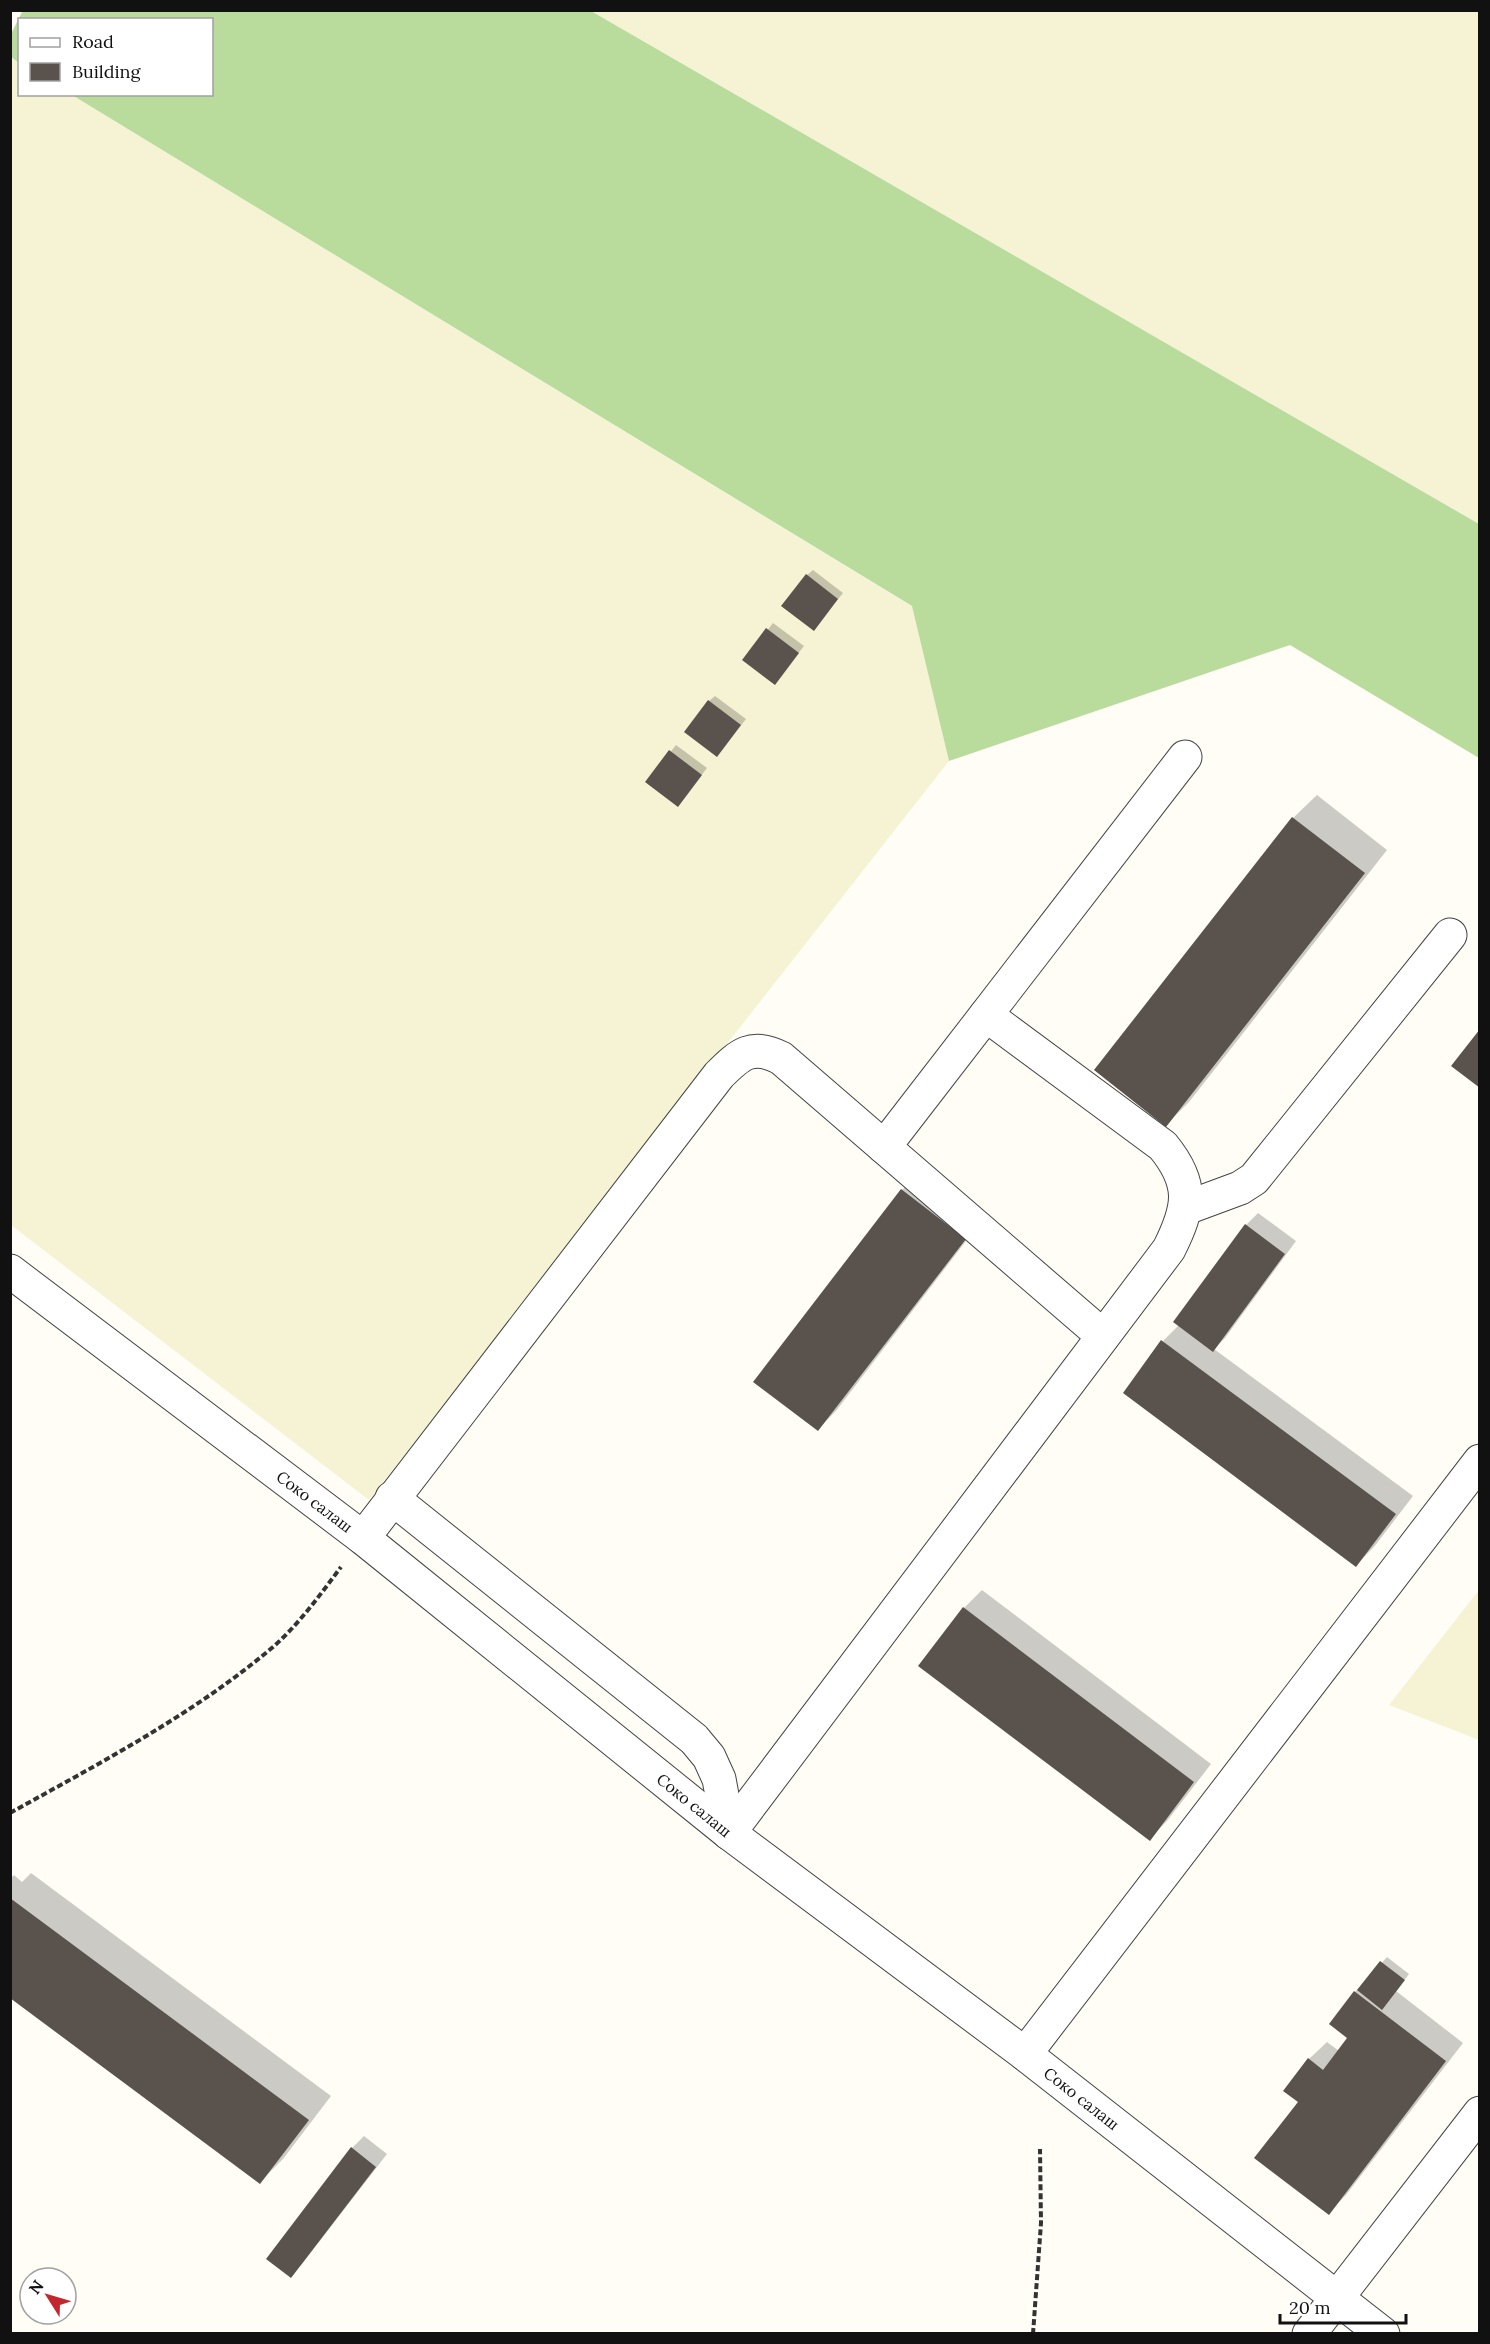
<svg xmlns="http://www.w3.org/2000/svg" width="1490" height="2344" font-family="Lora,serif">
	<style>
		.farmland { fill: #f6f3d4 }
		.forest { fill: #b9dc9c }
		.shadow { fill: #0003 }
		.building { fill: #5a524d }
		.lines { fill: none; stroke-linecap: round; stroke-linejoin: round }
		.minor-casing { stroke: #444; stroke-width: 35 }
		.path { stroke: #333; stroke-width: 4; stroke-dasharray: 6 3; stroke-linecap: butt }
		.minor { stroke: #fff; stroke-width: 33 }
		.labels { text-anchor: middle; stroke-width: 6; stroke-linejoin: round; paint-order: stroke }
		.street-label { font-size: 16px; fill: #111; stroke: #fff }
	</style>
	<rect width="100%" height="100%" fill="#fffdf5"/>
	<path class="farmland" d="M591 11H1479V524Z
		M10 57 19 63 20 94 72 95 913 607 949 761 369 1500 11 1225Z
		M1479 1590V1740L1389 1705Z"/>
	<path class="forest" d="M23 10 591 11 1479 524V758L1290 645 949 761 912 606 72 95 212 94V20H20L19 63 11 57V34Z"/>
	<path class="shadow" d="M813 570 843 593 819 623 807 575Z
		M773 623 804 646 780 677 744 660Z
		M715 696 746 719 722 750 709 701Z
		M676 745 707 768 683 799 647 782Z
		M1317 795 1387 850 1189 1102 1166 1125 1096 1070 1293 818Z
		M920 1172 982 1220 836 1411 818 1429 902 1190Z
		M1258 1213 1296 1241 1225 1338 1214 1349 1413 1496 1374 1547 1356 1565 1163 1341 1179 1325 1246 1225Z
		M982 1590 1211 1764 1167 1821 1149 1839 964 1608Z
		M31 1873 331 2096 283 2159 260 2182 10 1997V1879L14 1875 22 1882Z
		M1387 1957 1409 1974 1396 1991 1463 2043 1346 2195 1328 2213 1300 2102 1309 2059 1327 2042 1339 2051 1349 2037 1331 2024 1355 1992Z
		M364 2136 387 2154 302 2264 290 2276 268 2259 352 2148Z"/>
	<path class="building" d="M806 574 838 599 814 631 781 606Z
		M766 628 799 653 775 685 742 660Z
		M708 700 741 725 717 757 684 732Z
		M669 750 702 775 678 807 645 782Z
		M1292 817 1365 873 1166 1127 1094 1070Z
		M1480 1029V1088L1451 1066Z
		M901 1189 966 1239 818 1431 753 1382Z
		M1245 1224 1285 1254 1213 1352 1173 1322Z
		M1161 1340 1396 1514 1356 1567 1123 1393Z
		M963 1607 1194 1782 1150 1841 918 1666Z
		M10 1898 309 2120 260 2184 10 1998Z
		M1380 1961 1405 1980 1382 2010 1357 1990Z
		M1354 1991 1446 2061 1329 2215 1254 2158 1298 2102 1283 2091 1308 2058 1323 2070 1347 2038 1329 2024Z
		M351 2147 376 2167 291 2278 266 2259Z"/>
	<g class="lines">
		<g class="minor-casing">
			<g id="minor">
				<path d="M884 1147 1185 757"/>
				<path d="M1186 1208 1240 1188 1254 1179 1450 935"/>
				<path id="s1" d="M10 1271 363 1538 729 1833 1025 2054 1383 2334"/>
				<path d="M392 1498 694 1739 709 1757 719 1779 729 1833"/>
				<path d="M363 1538 719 1075C740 1054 752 1043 781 1058L1103 1336"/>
				<path d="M729 1833 1169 1249C1190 1207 1194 1184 1163 1146L986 1015"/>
				<path d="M1025 2054 1480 1461"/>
				<path d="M1309 2334 1480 2113"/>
			</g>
		</g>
		<path class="path" d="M10 1813C100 1763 194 1714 273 1647 299 1624 320 1595 341 1567
			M1033 2334 1041 2223 1040 2149"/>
		<use href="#minor" class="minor"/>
	</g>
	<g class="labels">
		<g class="street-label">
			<text dy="6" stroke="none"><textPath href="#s1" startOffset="382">Соко салаш</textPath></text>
			<text dy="6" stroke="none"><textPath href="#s1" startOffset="868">Соко салаш</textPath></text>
			<text dy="6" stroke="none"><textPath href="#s1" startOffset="1354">Соко салаш</textPath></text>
		</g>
	</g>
	<rect width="1490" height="2344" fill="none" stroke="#111111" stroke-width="24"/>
	<rect x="18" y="18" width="195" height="78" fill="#ffffff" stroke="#a0a0a0" stroke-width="1.5"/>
	<rect x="30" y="38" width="30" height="9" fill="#ffffff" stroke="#a0a0a0" stroke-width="1.5"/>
	<text x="72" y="48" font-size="18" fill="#111111">Road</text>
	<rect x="30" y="63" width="30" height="18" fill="#5a524d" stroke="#a0a0a0" stroke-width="1.5"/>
	<text x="72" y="78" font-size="18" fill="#111111">Building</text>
	<g transform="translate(48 2296) rotate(307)"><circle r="28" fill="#ffffff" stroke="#a0a0a0" stroke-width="1.5"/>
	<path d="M0-4.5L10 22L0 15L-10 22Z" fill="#c4262e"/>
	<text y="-9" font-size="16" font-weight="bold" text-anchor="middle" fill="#111111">N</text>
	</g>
	<path d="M1280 2314v9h126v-9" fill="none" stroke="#111111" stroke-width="3"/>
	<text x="1289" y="2314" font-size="18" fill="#111111" stroke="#ffffff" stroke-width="4.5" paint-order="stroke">20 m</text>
</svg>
